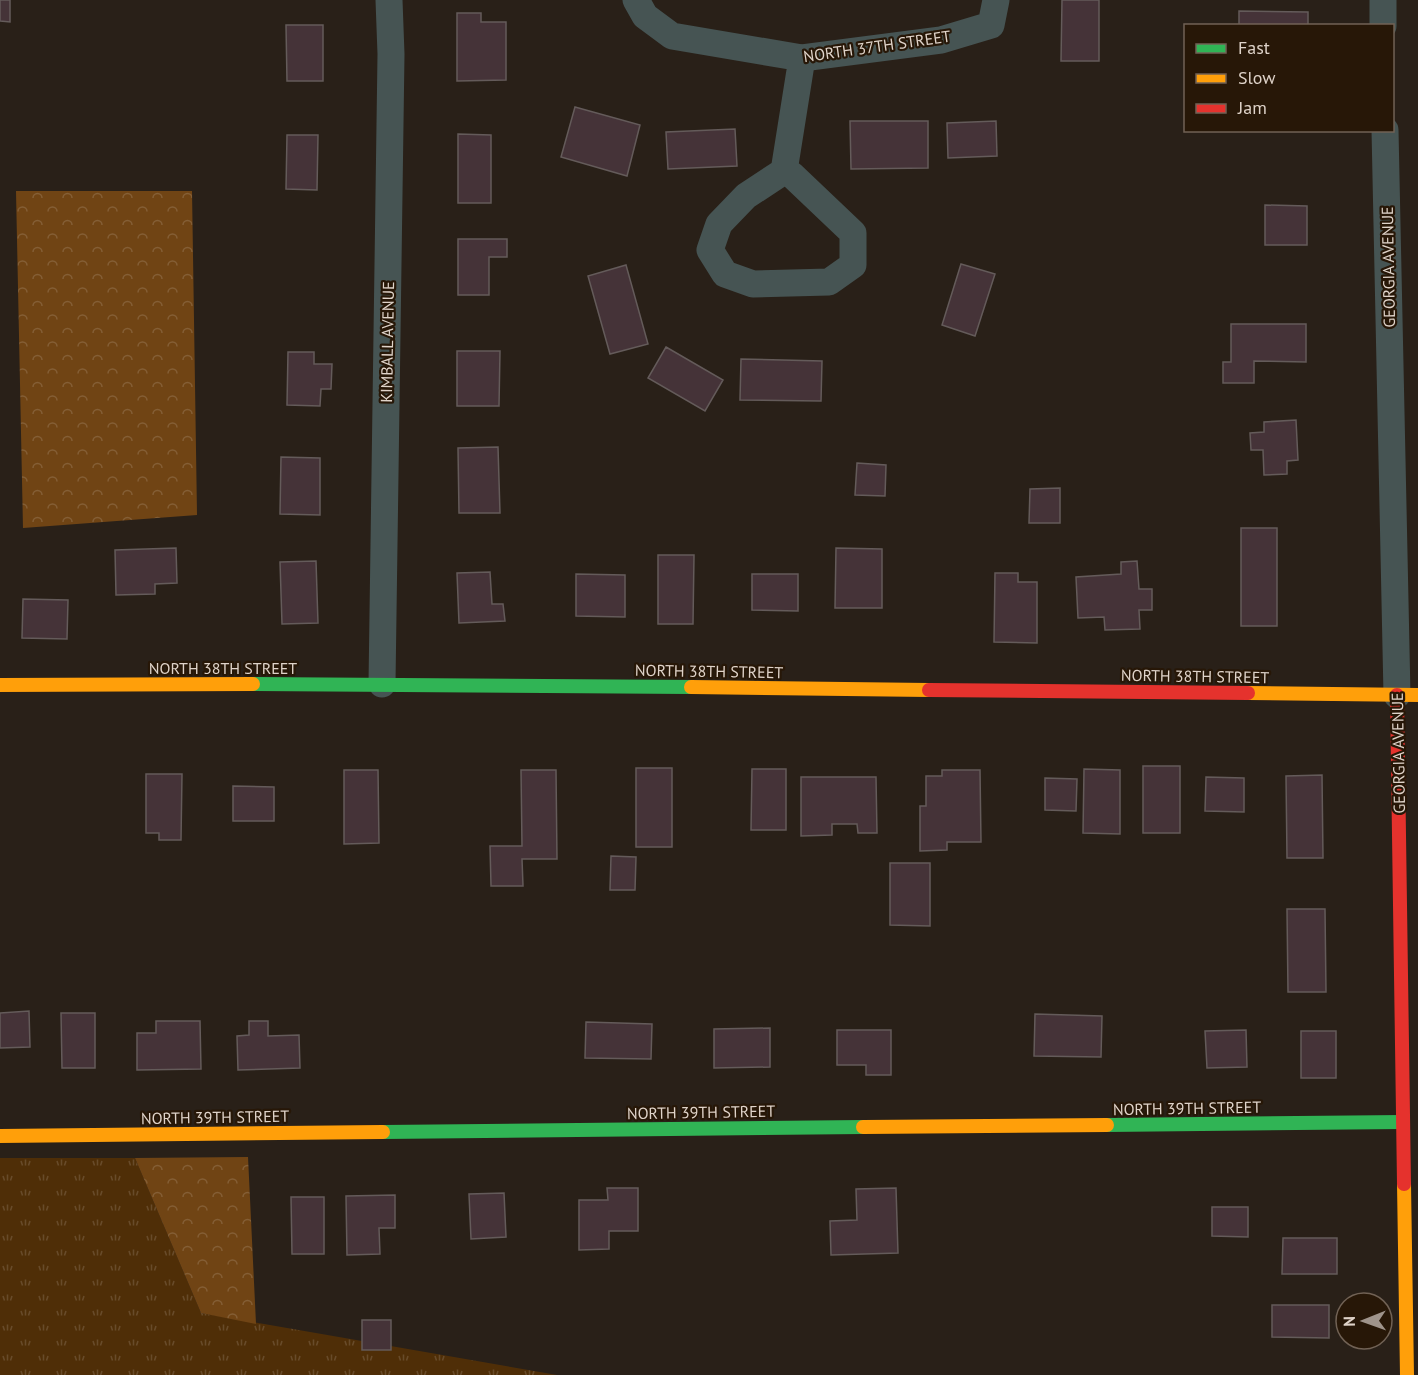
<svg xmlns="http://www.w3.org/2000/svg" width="1418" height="1375" font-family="'PT Sans',sans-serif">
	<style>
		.grass { fill: url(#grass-tufts) }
		.forest { fill: url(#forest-crowns) }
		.building { fill: #453338; stroke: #645b5a; stroke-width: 1.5 }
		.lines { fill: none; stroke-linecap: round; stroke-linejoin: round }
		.street { stroke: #465453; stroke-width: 27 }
		.fast { stroke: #30b455; stroke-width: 14 }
		.slow { stroke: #ff9f0a; stroke-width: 14 }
		.jam { stroke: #e5322d; stroke-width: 14 }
		.labels { text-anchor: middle; stroke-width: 4.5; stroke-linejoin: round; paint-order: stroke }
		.street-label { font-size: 16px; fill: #dfd3c9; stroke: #271707 }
	</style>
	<defs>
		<pattern id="grass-tufts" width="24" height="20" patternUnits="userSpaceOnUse" patternTransform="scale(1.5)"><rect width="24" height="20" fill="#4f2e07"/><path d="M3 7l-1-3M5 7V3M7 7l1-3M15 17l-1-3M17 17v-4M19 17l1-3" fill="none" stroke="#684b2a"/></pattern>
		<pattern id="forest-crowns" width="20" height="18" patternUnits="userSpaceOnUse" patternTransform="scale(1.5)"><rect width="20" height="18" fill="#704414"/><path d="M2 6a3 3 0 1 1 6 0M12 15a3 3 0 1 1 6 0" fill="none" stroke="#845e35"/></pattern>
	</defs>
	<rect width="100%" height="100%" fill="#292018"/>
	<path class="grass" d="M0 1158H135L201 1313 557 1375H0Z"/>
	<path class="forest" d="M16 191H192L197 515 23 528Z
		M248 1157 256 1324 201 1313 135 1158Z"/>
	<path class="building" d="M0 0H10V22L0 21Z
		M1062 0H1099V61H1061Z
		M1239 11 1308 12V26H1239Z
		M457 13H481V22H506V80L457 81Z
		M286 25H323V81H287Z
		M575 107 640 125 627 176 561 157Z
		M850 121H928V168L851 169Z
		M996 121 997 156 948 158 947 123Z
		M735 129 737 166 668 169 666 132Z
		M458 134 491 135V203H458Z
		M287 135H318L317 190 286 189Z
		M1265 205 1307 206V245H1265Z
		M458 239H507V257H489V295H458Z
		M961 264 995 274 975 336 942 325Z
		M626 265 648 344 610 354 588 276Z
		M1231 324H1306V362L1254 361V383H1223V362H1231Z
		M666 347 723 380 705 411 648 378Z
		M457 351H500L499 406H457Z
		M288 352H314V364H332L331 389H321L320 406 287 405Z
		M741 359 822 361 821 401 740 400Z
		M1296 420 1298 460 1287 461V474L1264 475 1263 450H1251L1250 433 1264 432V422Z
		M498 447 500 513H459L458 448Z
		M281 457 320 458V515L280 514Z
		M857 463 886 465 885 496 855 495Z
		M1060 488V523H1029L1030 489Z
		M1241 528H1277V626H1241Z
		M176 548 177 583 155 584V594L116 595 115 550Z
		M836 548 882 549V608H835Z
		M658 555H694L693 624H658Z
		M316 561 318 623 282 624 280 562Z
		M1137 561 1139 589H1152V610H1139L1140 629 1105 630 1104 617 1078 618 1076 577 1121 574V562Z
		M490 572 492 604H503L505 621 459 623 457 573Z
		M995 573H1018V582H1037V643L994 642Z
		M576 574 625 575V617L576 616Z
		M752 574H798V611L752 610Z
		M23 599 68 600 67 639 22 638Z
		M1143 766H1180V833H1143Z
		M636 768H672V847H636Z
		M752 769H786V830H751Z
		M1084 769 1120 770V834L1083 833Z
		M344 770H378L379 843 344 844Z
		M521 770H556L557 859H522L523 886H491L490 846H522Z
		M942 770H980L981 842H947V850L920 851V806H926V776H942Z
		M146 774H182L181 840H159V833H146Z
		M1322 775 1323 858H1287L1286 776Z
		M801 777H876L877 833H858L857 824H832V835L801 836Z
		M1206 777 1244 778V812L1205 811Z
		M1045 778 1077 779 1076 811 1045 810Z
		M233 786 274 787V821H233Z
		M611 856 636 857 635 890H610Z
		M890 863H930V926L890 925Z
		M1287 909H1325L1326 992H1288Z
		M29 1011 30 1047 0 1048V1013Z
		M61 1013H95V1068H62Z
		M1035 1014 1102 1016 1101 1057 1034 1056Z
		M156 1021H200L201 1069 137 1070V1033H156Z
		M249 1021H268V1036L299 1035 300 1068 238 1070 237 1036 249 1035Z
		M586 1022 652 1024 651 1059 585 1058Z
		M770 1028V1067L714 1068V1029Z
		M837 1030H891V1075H866V1065H837Z
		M1246 1030 1247 1067 1207 1068 1205 1031Z
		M1301 1031H1336V1078H1301Z
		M607 1188H638V1231H609V1249L579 1250V1200H608Z
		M896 1188 898 1253 831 1255 830 1221 857 1220 856 1189Z
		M504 1193 506 1237 471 1239 469 1194Z
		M395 1195V1228H379L380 1254 347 1255 346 1196Z
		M291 1197H324V1254H292Z
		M1212 1207H1248V1237L1212 1236Z
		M1283 1238H1337V1274H1282Z
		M1272 1305H1329V1338L1272 1337Z
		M362 1320H391V1350H362Z"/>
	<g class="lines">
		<path class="street" d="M636 0 645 16 672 36 802 58 941 40 991 25 996 0
			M1383 0V26
			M1385 130 1397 695
			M784 171 792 175 853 233V265L829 282 753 284 725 274 710 250 719 224 746 196Z
			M784 171 802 58
			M382 684 391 54 389 0"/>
		<path class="fast" d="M253 684 691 687
			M1107 1125 1403 1122
			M383 1132 863 1127"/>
		<path class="slow" d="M0 685 253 684
			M691 687 929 690
			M1248 693 1418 695
			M863 1127 1107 1125
			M0 1136 383 1132
			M1404 1184 1407 1375"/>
		<path class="jam" d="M929 690 1248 693
			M1397 695 1404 1184"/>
	</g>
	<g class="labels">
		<g class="street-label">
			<text transform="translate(877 46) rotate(-8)" y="6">NORTH 37TH STREET</text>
			<text transform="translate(1388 267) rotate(-91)" y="6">GEORGIA AVENUE</text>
			<text transform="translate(387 342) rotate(-89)" y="6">KIMBALL AVENUE</text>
			<text x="223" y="674">NORTH 38TH STREET</text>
			<text transform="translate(709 671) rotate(1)" y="6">NORTH 38TH STREET</text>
			<text transform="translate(1195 676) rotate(1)" y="6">NORTH 38TH STREET</text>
			<text transform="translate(1398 753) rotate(-91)" y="6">GEORGIA AVENUE</text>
			<text transform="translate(1187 1108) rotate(-1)" y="6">NORTH 39TH STREET</text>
			<text transform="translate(701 1112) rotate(-1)" y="6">NORTH 39TH STREET</text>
			<text transform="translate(215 1117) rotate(-1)" y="6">NORTH 39TH STREET</text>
		</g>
	</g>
	<rect x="1184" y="24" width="210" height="108" fill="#271707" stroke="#716255" stroke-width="1.5"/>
	<rect x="1196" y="44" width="30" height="9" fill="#30b455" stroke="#716255" stroke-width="1.5"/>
	<text x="1238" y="54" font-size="18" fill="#dfd3c9">Fast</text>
	<rect x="1196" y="74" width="30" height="9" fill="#ff9f0a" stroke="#716255" stroke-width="1.5"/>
	<text x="1238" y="84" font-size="18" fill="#dfd3c9">Slow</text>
	<rect x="1196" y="104" width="30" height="9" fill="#e5322d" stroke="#716255" stroke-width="1.5"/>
	<text x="1238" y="114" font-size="18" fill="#dfd3c9">Jam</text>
	<g transform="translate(1364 1321) rotate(269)"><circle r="28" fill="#271707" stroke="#716255" stroke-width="1.5"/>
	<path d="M0-4.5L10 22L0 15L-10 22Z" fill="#9f948b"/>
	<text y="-9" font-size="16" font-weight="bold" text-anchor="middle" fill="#dfd3c9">N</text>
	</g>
</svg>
